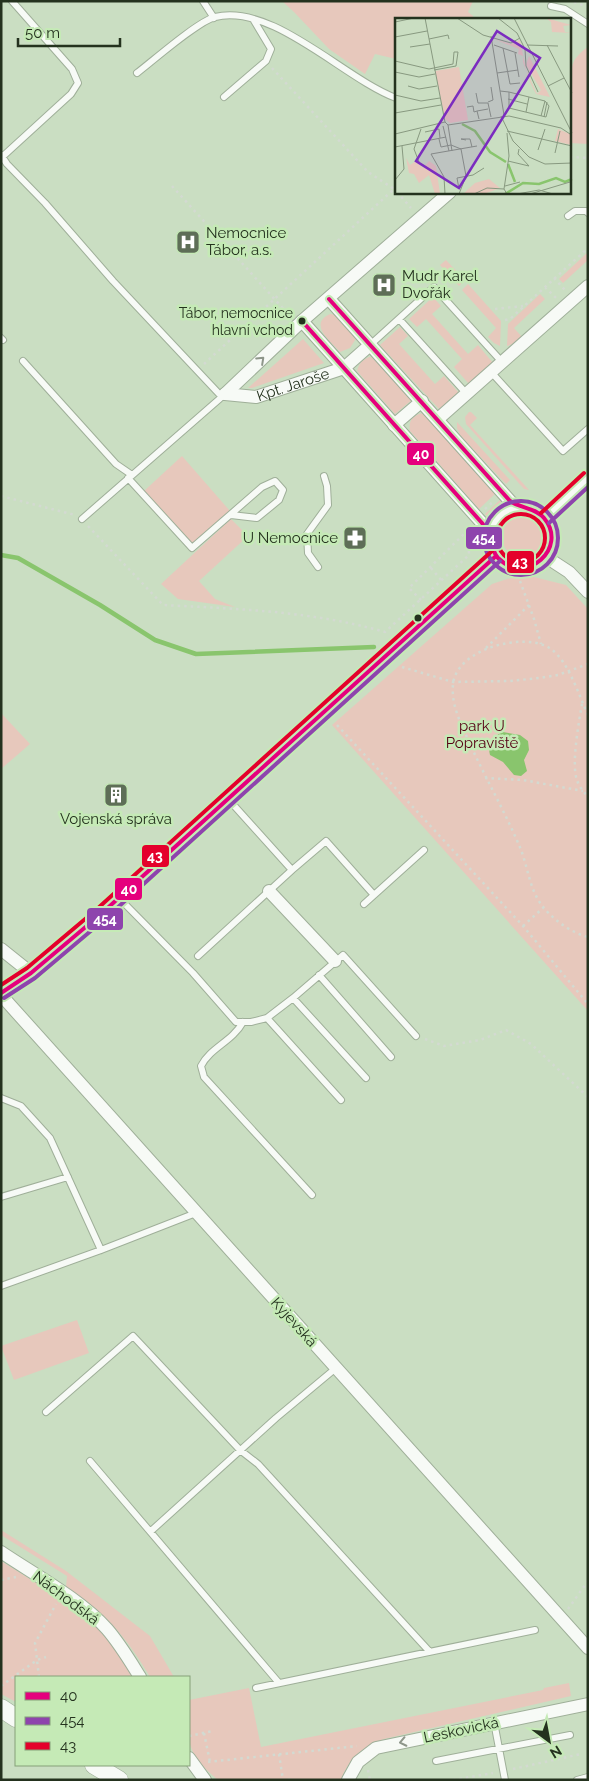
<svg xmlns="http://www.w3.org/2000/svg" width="589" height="1781" font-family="Raleway,sans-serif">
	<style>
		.green { fill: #e7c8bc }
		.water { fill: #89c56d }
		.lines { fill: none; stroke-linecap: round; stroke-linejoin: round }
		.stream { stroke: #89c56d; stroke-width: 4.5 }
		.service-casing { stroke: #9faf99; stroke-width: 8 }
		.minor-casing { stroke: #9faf99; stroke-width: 14 }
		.tertiary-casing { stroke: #9faf99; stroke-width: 16 }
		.secondary-casing { stroke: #9faf99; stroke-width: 19 }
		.path { stroke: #d3dad1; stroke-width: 2.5; stroke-dasharray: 2.5 4; stroke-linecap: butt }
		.service { stroke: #f7faf6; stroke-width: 6 }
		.minor { stroke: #f7faf6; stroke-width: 12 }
		.tertiary { stroke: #f7faf6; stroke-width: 15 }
		.secondary { stroke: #f7faf6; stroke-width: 18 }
		.bus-1-casing { stroke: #c5eab6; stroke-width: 8 }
		.bus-2-casing { stroke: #c5eab6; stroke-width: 8 }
		.bus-3-casing { stroke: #c5eab6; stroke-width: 8 }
		.bus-1 { stroke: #e5007d; stroke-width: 4 }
		.bus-2 { stroke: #8e44ad; stroke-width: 4 }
		.bus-3 { stroke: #e4002b; stroke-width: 4 }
		.oneway { stroke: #8e968a }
		.bus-dot { fill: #24321e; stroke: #c5eab6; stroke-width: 2 }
		.labels { text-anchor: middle; stroke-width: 5; stroke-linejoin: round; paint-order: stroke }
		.bus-label { font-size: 14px; fill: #24321e; stroke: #c5eab6; text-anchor: end }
		.poi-label { font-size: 15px; fill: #24321e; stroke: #c5eab6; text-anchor: start }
		.street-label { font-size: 15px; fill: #24321e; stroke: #c5eab6 }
		.park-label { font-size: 15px; fill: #560014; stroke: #c5eab6 }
		.inset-river { fill: none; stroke: #89c56d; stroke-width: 2.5 }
		.inset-road { fill: none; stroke: #889980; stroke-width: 1 }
		.view { fill: #7b2cbf; fill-opacity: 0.15; stroke: #7b2cbf; stroke-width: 2.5 }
		.inset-edge { fill: none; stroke: #24321e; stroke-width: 2.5 }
		.line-badge { stroke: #c5eab6; stroke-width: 2 }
		.badge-label { font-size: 14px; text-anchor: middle; font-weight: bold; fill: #fff }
	</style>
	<rect width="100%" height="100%" fill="#cadec2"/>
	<path class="green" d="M282 1H473L468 12 473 16V19H396V59L375 54 365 74 329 49 294 12Z
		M588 47V144L570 143C570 123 566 78 574 61 577 56 583 50 588 47Z
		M588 252V260L563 283 559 279Z
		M446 260 465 280 459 286 440 265Z
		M468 284 501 321 500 346 494 343 488 337 496 328 462 290Z
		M540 294 545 299 514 328 522 337 515 343 507 346 508 324Z
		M433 297 441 306 432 314 468 354 478 345 493 363 469 384 454 367 462 359 426 319 417 327 409 319Z
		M330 314 336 315 357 337 350 348 340 352C330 341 308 324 330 314Z
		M400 327 408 336 399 344 435 384 444 376 459 393 440 410 380 345Z
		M303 339 324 363 252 388H248Z
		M374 355 413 399 395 414 357 371C360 361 364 359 374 355Z
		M469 412H471L477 418 470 425 529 490 524 489 466 424 465 417Z
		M423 413 428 415 497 492 479 509 410 431C408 421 413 415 423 413Z
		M457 422 510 480 506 484 460 435 457 428Z
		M182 456 230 511 193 545 144 491Z
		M502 498 507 503 496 509 489 519 485 514Z
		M502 537a20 20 0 1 1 40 0a20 20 0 1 1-40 0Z
		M231 519 248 536 199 581 215 599 235 607 178 599 161 584Z
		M530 576 566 585 588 609V1011L332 725 492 584 507 579Z
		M1 713 30 744 1 769Z
		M77 1320 89 1353 14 1380 1 1346Z
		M1 1530 66 1571 150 1636 174 1677H150C128 1639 104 1611 66 1587L67 1576 1 1535Z
		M1 1561 86 1614 95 1622 136 1677H16V1702L1 1694Z
		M569 1683 571 1696 384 1739C363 1746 348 1759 341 1780H218C183 1751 189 1742 189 1700L249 1688 261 1747 543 1690 544 1688Z"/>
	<path class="water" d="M503 732 520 735 528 741 529 750 524 760 527 771 521 776 514 775 503 762 490 755C487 744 493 736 503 732Z"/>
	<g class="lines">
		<path class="stream" d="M1 555 18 558 100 605 155 640 196 654 374 647"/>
		<g class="service-casing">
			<path id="service" d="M203 1 214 18
				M551 6 565 9 588 24
				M137 73C154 60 197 22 215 17 273 3 343 78 396 98
				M224 97 266 61 271 49 253 19
				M1 155 7 164 45 203 113 281 222 397
				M1 158 71 94 78 83 72 69 12 1
				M568 216 575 211H586L588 213
				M399 319 466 393
				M1 338 3 340
				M370 345 434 287 502 362
				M23 361 116 464 132 475
				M491 372 563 451 588 429
				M128 478 192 548 262 487 275 481 283 490 279 500 257 518 231 515
				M82 519 224 395
				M318 567 308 553 307 534 328 505 327 486 324 476
				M292 870 326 841 374 895 424 850
				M119 898 193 973 236 1022H251L267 1018 293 998 343 955 416 1036
				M364 904 374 895
				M198 956 292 870 229 800
				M319 975 391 1057
				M293 998 366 1078
				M267 1018 341 1100
				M243 1022C232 1042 211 1047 201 1066L204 1077 312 1195
				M1 1098 21 1106 50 1138 101 1250
				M1 1197 68 1177
				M1 1286 101 1250 196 1213
				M46 1412 133 1336 240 1450 258 1464 429 1651
				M90 1461 279 1683
				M151 1531 276 1418 336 1368
				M256 1688 535 1630
				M494 1722 505 1780
				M436 1761 570 1735
				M577 1780 588 1777"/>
		</g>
		<g class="minor-casing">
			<g id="minor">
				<path d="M329 299 510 501 518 508"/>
				<path d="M302 321 482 523 490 537"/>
				<path d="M225 394 302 321 450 192"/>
				<path id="s1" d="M225 394 256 397 344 368 370 345"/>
				<path d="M438 419 588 286"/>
				<path d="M394 425 422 401"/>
				<path d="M546 557 569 572 588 592"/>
				<path d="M269 891 335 961"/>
				<path d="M1 949 31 973"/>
				<path d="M1 995 588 1648"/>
				<path d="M1 1552C35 1575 80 1599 107 1629 120 1644 130 1661 140 1677"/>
				<path d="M189 1758 205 1780"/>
				<path d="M348 1780 358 1762 376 1748 588 1704"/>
			</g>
		</g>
		<g class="tertiary-casing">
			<path id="tertiary" d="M490 538a31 31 0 1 1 62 0a31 31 0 1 1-62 0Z
				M545 518 588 478
				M1 993 31 973 101 914 496 556"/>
		</g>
		<g class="secondary-casing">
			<path id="secondary" d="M1 1708 16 1718
				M94 1765 119 1780"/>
		</g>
		<path class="path" d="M574 2 588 7
			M272 68 368 172 394 189
			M570 157 588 158
			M172 186 289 315
			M397 192 411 208
			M554 278 565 290
			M545 287 556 298
			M495 309 523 306
			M505 320 510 319 588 248
			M204 364 394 189 396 192
			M1 496 75 515
			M485 509 494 501
			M88 526 163 605C239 609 312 611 385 632L469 555 468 528
			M431 568 442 581
			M520 581 534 619 541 644
			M421 600 409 588 468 530
			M486 648 529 605
			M402 667 453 682 510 681 539 678 558 675 588 664
			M582 704C579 722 571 764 577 780 579 787 584 792 588 797
			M588 715C579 696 569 662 551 649 526 631 457 648 453 684 451 706 461 723 469 742 485 777 504 810 519 845 528 865 529 891 544 908 555 921 572 933 588 937
			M337 725 523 926 588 1004
			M485 778 523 780 583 791
			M523 926 543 908
			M425 1039 444 1046 480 1040 506 1030 531 1044 588 1097
			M1 1580 16 1577
			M568 1609 588 1581
			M39 1677 35 1643 56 1604
			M1 1686 37 1660 46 1657
			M204 1733 210 1762
			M189 1736 213 1731
			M279 1754 283 1780
			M208 1762 357 1746
			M513 1769 581 1754
			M368 1770 370 1780
			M288 1780 294 1779
			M453 1780 493 1773"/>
		<use href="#service" class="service"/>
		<use href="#minor" class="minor"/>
		<use href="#tertiary" class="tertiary"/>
		<use href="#secondary" class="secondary"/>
		<g class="bus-1-casing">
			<path id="bus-1" d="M302 321 482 523C485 527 488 531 490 536 493 543 492 552 498 558 526 586 569 548 544 518 536 508 520 508 510 501L329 299
				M1 993 31 973 101 914 496 556"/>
		</g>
		<g class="bus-2-casing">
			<path id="bus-2" d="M484 538a37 37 0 1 1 74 0a37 37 0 1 1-74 0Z
				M549 523 588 487
				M4 998 35 978 105 919 500 561"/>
		</g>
		<g class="bus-3-casing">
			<path id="bus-3" d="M541 513 584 473
				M497 538a24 24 0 1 1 48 0a24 24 0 1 1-48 0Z
				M1 985 27 968 97 909 492 551"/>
		</g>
		<use href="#bus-1" class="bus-1"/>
		<use href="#bus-2" class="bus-2"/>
		<use href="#bus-3" class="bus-3"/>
	</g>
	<defs><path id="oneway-chevron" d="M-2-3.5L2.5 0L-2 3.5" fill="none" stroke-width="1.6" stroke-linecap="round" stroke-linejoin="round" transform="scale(1.25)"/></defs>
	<g class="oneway">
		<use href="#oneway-chevron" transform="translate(261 360) rotate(-43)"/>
		<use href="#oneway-chevron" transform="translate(403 1742) rotate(168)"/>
	</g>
	<defs>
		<g id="hospital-square" transform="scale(1.25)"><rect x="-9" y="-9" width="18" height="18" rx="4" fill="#5e6e57" stroke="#c5eab6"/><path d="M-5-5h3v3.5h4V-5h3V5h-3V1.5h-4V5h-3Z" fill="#fff"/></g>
		<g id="pharmacy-square" transform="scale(1.25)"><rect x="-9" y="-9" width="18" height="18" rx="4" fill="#5e6e57" stroke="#c5eab6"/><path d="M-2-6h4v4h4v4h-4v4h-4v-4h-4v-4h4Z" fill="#fff"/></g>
		<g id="building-square" transform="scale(1.25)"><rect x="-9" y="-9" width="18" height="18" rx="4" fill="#5e6e57" stroke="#c5eab6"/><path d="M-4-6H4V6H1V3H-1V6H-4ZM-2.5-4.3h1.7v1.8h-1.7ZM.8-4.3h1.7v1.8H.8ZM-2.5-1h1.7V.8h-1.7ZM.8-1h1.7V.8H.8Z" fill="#fff"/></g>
	</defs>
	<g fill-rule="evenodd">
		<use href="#hospital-square" x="188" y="242"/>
		<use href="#hospital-square" x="384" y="285"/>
		<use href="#pharmacy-square" x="355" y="538"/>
		<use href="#building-square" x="116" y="795"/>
	</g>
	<g class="bus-dot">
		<circle cx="302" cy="321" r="4.5"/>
		<circle cx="418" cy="618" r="4.5"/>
	</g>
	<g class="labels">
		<g class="bus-label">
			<text x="293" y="318">Tábor, nemocnice<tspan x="293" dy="17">hlavní vchod</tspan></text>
		</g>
		<g class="poi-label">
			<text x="206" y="238">Nemocnice<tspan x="206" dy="17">Tábor, a.s.</tspan></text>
			<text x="402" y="281">Mudr Karel<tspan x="402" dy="17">Dvořák</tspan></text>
			<text x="338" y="543" text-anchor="end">U Nemocnice</text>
			<text x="116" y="824" text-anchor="middle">Vojenská správa</text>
		</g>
		<g class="street-label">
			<text dy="5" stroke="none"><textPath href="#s1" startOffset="70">Kpt. Jaroše</textPath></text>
			<text transform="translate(294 1322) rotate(48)" y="5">Kyjevská</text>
			<text transform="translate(66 1598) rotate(37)" y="5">Náchodská</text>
			<text transform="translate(461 1730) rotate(-12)" y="5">Leskovická</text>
		</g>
		<g class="park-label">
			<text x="482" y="731">park U<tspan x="482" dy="17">Popraviště</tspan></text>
		</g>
	</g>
	<g transform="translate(395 18)">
		<rect width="176" height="176" fill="#cadec2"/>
		<path d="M151 0 176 7 168 8 170 14 176 15 157 14 156 4ZM99 21 116 26 125 22 131 52 142 76 146 72 131 47 134 38 155 79 141 76 136 66 128 44V38L123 36 124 31ZM64 49 73 102 55 105 50 101 40 53ZM163 111 175 116 176 127 160 123ZM11 140 15 147 21 143 28 150 34 143 41 148 45 176H40L34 157 24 165 19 156 14 155ZM94 161 105 170 89 176H68L80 165Z" fill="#e7c8bc"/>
		<path class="inset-river" d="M67 106 80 113 95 134 111 144M113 146 120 164M110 176 128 165 144 166 161 160 170 164 177 161"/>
		<path class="inset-road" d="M30 0 50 104M62 0 88 17 116 25 125 20M103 0 122 15 130 31 131 48 143 74M119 0 177 115M0 4 19 0M96 18 109 97M0 19 32 13M34 21 53 17 54 21M99 27 122 35M132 27 163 28M152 27 177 75M15 29 35 26M108 30 115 66 125 65M120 35 124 59M0 43 34 51 58 46 59 34H63L61 48 39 52M0 54 24 59 40 56M102 55 123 52M13 68 24 71 42 68M153 68 169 60M105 73 114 74 150 83 154 88 151 99 114 90V74M81 75 83 85H93L96 99M0 77 26 83 45 80M113 81 132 86M93 84 98 82 96 69M72 89 78 88 79 94 82 93M131 94 134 79M0 95 46 87M106 98 118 123 134 139 150 146 177 145M146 98 150 83M149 99 152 84M84 101 82 93 93 91M50 104 53 107 114 98 166 110 175 116M53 107 57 133M48 108 54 133M112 113 177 128M30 114 44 111 45 120M112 115 114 138 109 171 112 176M0 116 50 104M44 121 46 129 56 127 66 131M71 122 66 121H75L77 129M0 129 51 119M143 132 150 111M160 135 165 113M113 143 134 148 123 136 124 131M24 144 19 131 26 111M0 162 9 151 7 128M110 168 125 164M64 171 62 160 78 157 89 150M50 176 49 159 36 136 82 128M64 176 71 158 66 131M79 176 92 170 109 171M122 176 144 172 158 176M135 176 175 164"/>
		<path class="view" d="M102 13 145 40 64 170 21 143Z"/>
		<rect width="176" height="176" class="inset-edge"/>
	</g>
	<g class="line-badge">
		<rect x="406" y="442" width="29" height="24" rx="5" fill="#e5007d"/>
		<rect x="465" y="526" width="38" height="24" rx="5" fill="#8e44ad"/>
		<rect x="506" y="550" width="29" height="24" rx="5" fill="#e4002b"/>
		<rect x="141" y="844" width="29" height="24" rx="5" fill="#e4002b"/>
		<rect x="114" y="877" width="29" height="24" rx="5" fill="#e5007d"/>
		<rect x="86" y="907" width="38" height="24" rx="5" fill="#8e44ad"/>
	</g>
	<g class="badge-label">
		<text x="421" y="459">40</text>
		<text x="484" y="543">454</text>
		<text x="520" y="567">43</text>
		<text x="155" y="861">43</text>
		<text x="129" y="894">40</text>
		<text x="105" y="924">454</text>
	</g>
	<rect width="589" height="1781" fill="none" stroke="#24321e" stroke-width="5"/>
	<rect x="15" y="1676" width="175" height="90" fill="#c5eab6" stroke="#85a079"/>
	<rect x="25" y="1692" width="25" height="8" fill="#e5007d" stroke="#85a079"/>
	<text x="60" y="1701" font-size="15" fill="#24321e">40</text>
	<rect x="25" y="1717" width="25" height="8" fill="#8e44ad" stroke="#85a079"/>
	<text x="60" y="1726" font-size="15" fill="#24321e">454</text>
	<rect x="25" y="1742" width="25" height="8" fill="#e4002b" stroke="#85a079"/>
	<text x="60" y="1751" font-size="15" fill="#24321e">43</text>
	<g transform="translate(549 1741) rotate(148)" stroke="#c5eab6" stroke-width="4" paint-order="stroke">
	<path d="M0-4L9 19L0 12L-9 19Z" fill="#24321e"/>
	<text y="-8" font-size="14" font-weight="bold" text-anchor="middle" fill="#24321e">N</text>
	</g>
	<path d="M18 38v8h102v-8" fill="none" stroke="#24321e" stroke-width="2.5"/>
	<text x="25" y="38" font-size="15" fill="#24321e" stroke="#c5eab6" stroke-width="4" paint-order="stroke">50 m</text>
</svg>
